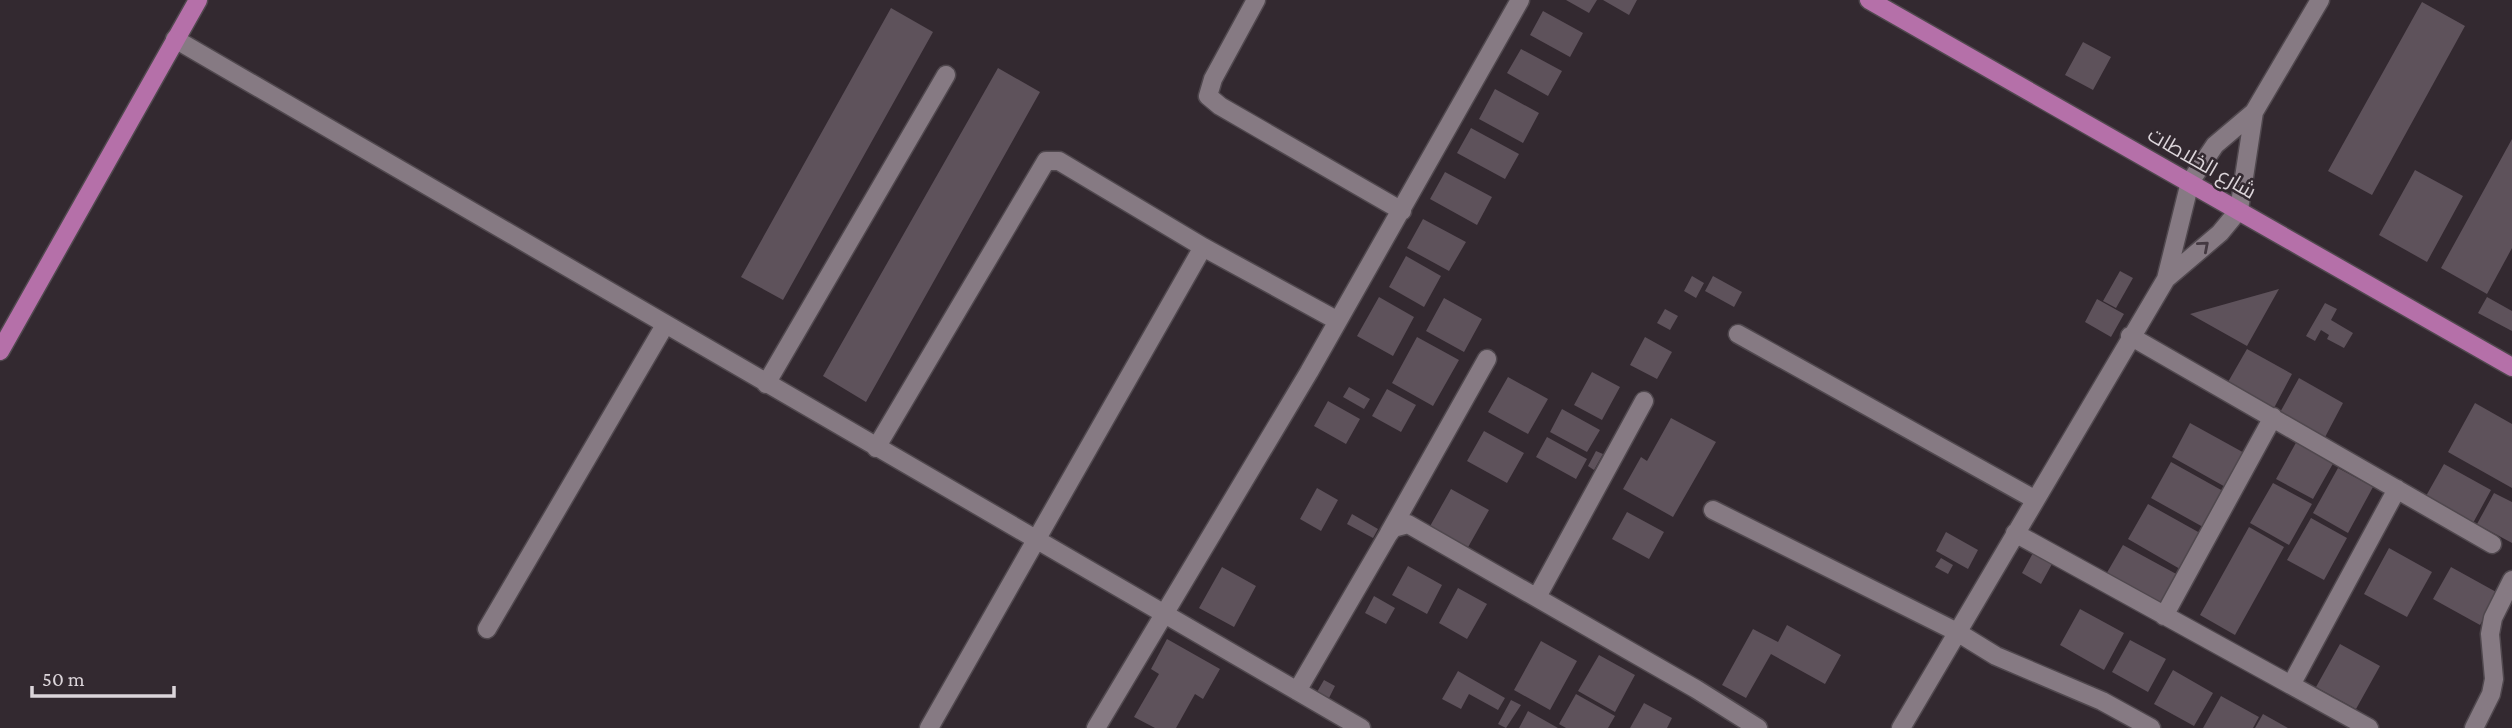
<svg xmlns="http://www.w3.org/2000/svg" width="2512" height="728" font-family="'Crimson Pro',Cairo,serif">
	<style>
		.building { fill: #5e525b }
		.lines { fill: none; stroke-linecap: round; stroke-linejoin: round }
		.minor-casing { stroke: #50484e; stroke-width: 21 }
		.major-casing { stroke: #50484e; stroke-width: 21 }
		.minor { stroke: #867a83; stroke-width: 18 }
		.major { stroke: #b570a9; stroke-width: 18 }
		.oneway { stroke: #443941 }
		.labels { text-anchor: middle; stroke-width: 5; stroke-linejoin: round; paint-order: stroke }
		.street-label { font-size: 21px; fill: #dcd5da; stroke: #332930 }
	</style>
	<rect width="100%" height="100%" fill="#332930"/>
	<path class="building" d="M1566 0H1597L1589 13Z
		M1603 0H1637L1629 15Z
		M2422 2 2465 26 2372 195 2328 171Z
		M891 8 933 32 783 300 741 277Z
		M1543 11 1583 33 1570 57 1530 35Z
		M2083 42 2111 57 2093 90 2065 75Z
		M1521 49 1562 71 1548 96 1507 73Z
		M998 68 1040 92 866 402 823 376Z
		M1495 89 1539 113 1523 143 1479 119Z
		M1471 128 1519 154 1505 179 1457 153Z
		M2512 139V248L2487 294 2441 268Z
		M2415 170 2463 196 2427 262 2379 235Z
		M1445 172 1492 197 1477 225 1430 199Z
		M1423 219 1466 242 1449 271 1407 248Z
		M1406 256 1441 276 1424 307 1389 287Z
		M2120 271 2133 278 2116 308 2103 301Z
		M1692 276 1704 283 1696 298 1684 291Z
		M1713 276 1742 292 1734 307 1705 291Z
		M2279 289 2247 346 2190 314Z
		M1379 297 1414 317 1393 356 1357 336Z
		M2487 297 2512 311V331L2478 313Z
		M1444 298 1482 319 1464 352 1426 331Z
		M2097 299 2124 314 2111 337 2085 322Z
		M2325 303 2337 309 2331 320 2353 333 2344 348 2327 339 2329 335 2321 330 2315 341 2306 336Z
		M1665 309 1678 316 1670 330 1657 323Z
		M1417 337 1459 360 1433 406 1392 383Z
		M1645 337 1672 352 1657 379 1630 365Z
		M2247 349 2292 374 2274 408 2228 382Z
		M1592 372 1620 387 1602 420 1574 405Z
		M1508 377 1548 399 1528 434 1488 412Z
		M2299 378 2343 403 2323 441 2278 416Z
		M1349 387 1370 399 1364 409 1343 397Z
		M1387 389 1416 405 1401 432 1372 416Z
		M1328 401 1360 419 1346 444 1314 426Z
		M2475 403 2512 424V488L2448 452Z
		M1562 409 1600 430 1587 452 1550 432Z
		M1671 418 1716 442 1673 517 1623 489 1641 457 1647 461Z
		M2190 423 2248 455 2229 489 2172 457Z
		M1484 431 1524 453 1507 483 1467 461Z
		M1547 437 1587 459 1576 479 1536 457Z
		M2298 439 2335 460 2313 499 2276 479Z
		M1596 451 1603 454 1594 470 1588 466Z
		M2171 462 2223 491 2203 527 2151 498Z
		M2444 464 2491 490 2473 523 2426 496Z
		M2338 468 2373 487 2348 533 2313 513Z
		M2273 483 2312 504 2289 545 2250 523Z
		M1317 488 1338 500 1321 531 1300 519Z
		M1451 489 1489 510 1467 549 1429 528Z
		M2494 493 2512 502V543L2477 524Z
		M2148 504 2200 533 2180 569 2128 539Z
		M1627 512 1664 532 1649 559 1612 539Z
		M1352 514 1378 529 1373 538 1347 524Z
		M2311 518 2347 538 2324 580 2287 560Z
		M2249 527 2284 547 2235 635 2200 615Z
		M1946 532 1978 550 1968 569 1936 551Z
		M2123 545 2180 576 2163 608 2105 576Z
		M2389 548 2432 572 2407 617 2364 594Z
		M2033 553 2052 564 2041 584 2022 573Z
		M1941 558 1953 565 1948 574 1935 567Z
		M1408 566 1442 585 1427 614 1392 595Z
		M1222 567 1256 586 1234 627 1199 608Z
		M2451 567 2498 593 2480 625 2433 599Z
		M1458 588 1487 604 1467 639 1439 623Z
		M1374 596 1395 608 1386 624 1365 613Z
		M2080 609 2124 633 2104 670 2060 645Z
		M1787 625 1841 655 1825 684 1771 654 1746 698 1722 685 1753 629 1778 642Z
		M1167 639 1220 669 1203 699 1195 694 1176 728H1155L1134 717 1159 674 1151 669Z
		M2130 640 2166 659 2148 692 2112 672Z
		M1541 641 1577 661 1550 710 1514 690Z
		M2340 644 2380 666 2356 709 2316 687Z
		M1599 655 1635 675 1615 712 1578 691Z
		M2173 670 2213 693 2194 726 2154 704Z
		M1458 671 1505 698 1498 710 1469 694 1461 709 1442 699Z
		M1324 680 1335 686 1329 698 1317 692Z
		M1576 694 1615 716 1608 728H1566L1559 724Z
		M2221 696 2259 717 2253 728H2203Z
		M1511 700 1521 705 1506 728 1498 724Z
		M1644 703 1672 718 1667 728H1630Z
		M1528 711 1558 728H1519Z
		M2263 714 2288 728H2255Z"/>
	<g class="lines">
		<g class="minor-casing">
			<path id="minor" d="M1256 0 1213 79 1208 96 1220 106 1402 211
				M175 39 1361 728
				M2166 279 2190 182 2215 145 2254 112 2320 0
				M1738 334 2034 499
				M2130 336 2492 544
				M766 384 946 75
				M876 448 1046 161H1059L1203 247 1338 321
				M1713 510 1957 632 1996 656 2102 701 2151 728
				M1389 533 1487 359
				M2015 533 2369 728
				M1537 597 1644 401
				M2164 616 2273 417
				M487 629 665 325
				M2291 685 2397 489
				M1297 691 1388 535 1393 528 1408 524 1696 689 1758 728
				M929 728 1203 247
				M1096 728 1309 372 1520 0
				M1901 728 2166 279 2220 233 2239 210 2254 112
				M2474 728 2491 694 2494 679 2490 634 2493 618 2512 580"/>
		</g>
		<g class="major-casing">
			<path id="major" d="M1869 0 2512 367
				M0 351 198 0"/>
		</g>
		<use href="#minor" class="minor"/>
		<use href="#major" class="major"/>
	</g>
	<defs><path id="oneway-chevron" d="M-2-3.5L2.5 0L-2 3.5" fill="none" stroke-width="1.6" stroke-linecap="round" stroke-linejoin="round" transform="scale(1.75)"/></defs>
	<use class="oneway" href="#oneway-chevron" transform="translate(2204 246) rotate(-41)"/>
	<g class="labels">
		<g class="street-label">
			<text transform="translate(2202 163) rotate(30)" y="7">شارع الخلاطات</text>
		</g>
	</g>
	<path d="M32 686v10h142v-10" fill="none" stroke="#dcd5da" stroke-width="3.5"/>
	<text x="42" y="686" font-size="21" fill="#dcd5da" stroke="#332930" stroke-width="5" paint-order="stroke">50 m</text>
</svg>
